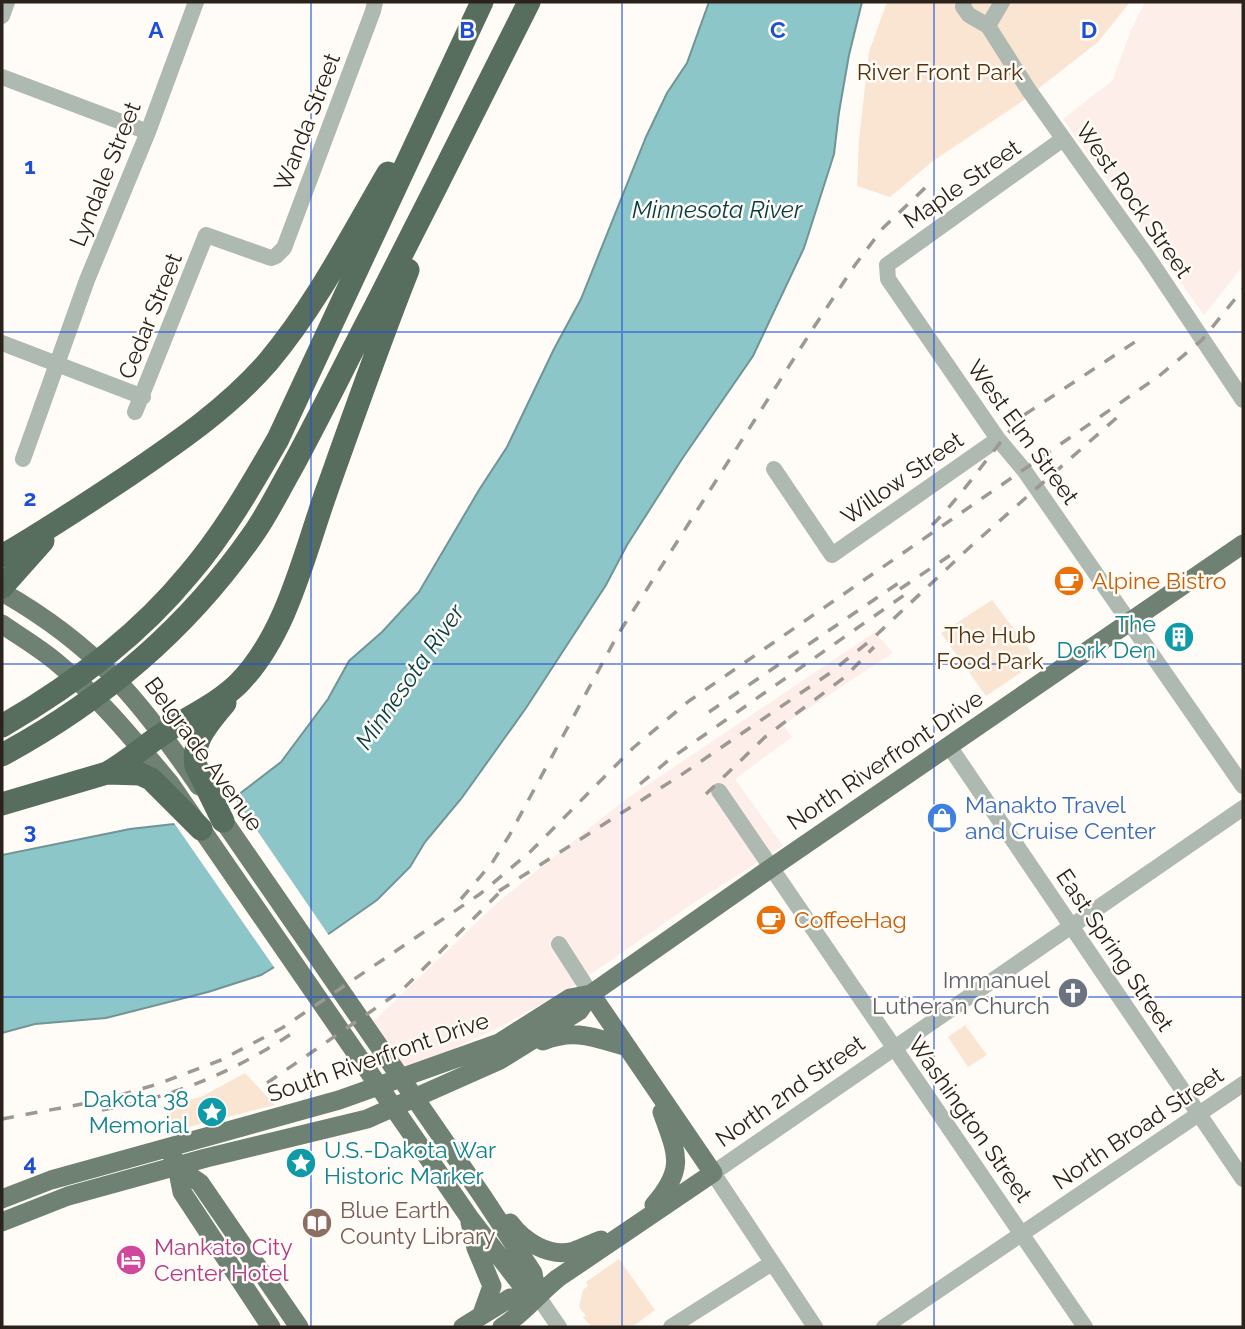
<svg xmlns="http://www.w3.org/2000/svg" width="1245" height="1329" font-family="Raleway,sans-serif">
	<style>
		.industrial { fill: #fdeee9 }
		.green { fill: #fae5d2 }
		.water { fill: #8dc6c9; stroke: #709595; stroke-width: 2 }
		.pier { fill: #fffbf7 }
		.lines { fill: none; stroke-linecap: round; stroke-linejoin: round }
		.minor { stroke: #aeb9b1; stroke-width: 16 }
		.major { stroke: #6e8173; stroke-width: 19 }
		.highway { stroke: #576d5e; stroke-width: 23 }
		.rail { stroke: #9e9892; stroke-width: 3.5; stroke-dasharray: 12 12; stroke-linecap: butt }
		.grid { fill: none; stroke: #1d4ed8; stroke-width: 2; stroke-opacity: 0.55 }
		.labels { text-anchor: middle; stroke-width: 5; stroke-linejoin: round; paint-order: stroke }
		.park-label { font-size: 23px; fill: #54330b; stroke: #fffbf7 }
		.street-label { font-size: 23px; fill: #2b231b; stroke: #fffbf7 }
		.food-label { font-size: 23px; fill: #c56008; stroke: #fffbf7; text-anchor: start }
		.culture-label { font-size: 23px; fill: #0d838f; stroke: #fffbf7; text-anchor: end }
		.shop-label { font-size: 23px; fill: #366cbe; stroke: #fffbf7; text-anchor: start }
		.worship-label { font-size: 23px; fill: #5b616d; stroke: #fffbf7; text-anchor: end }
		.education-label { font-size: 23px; fill: #785e54; stroke: #fffbf7; text-anchor: start }
		.hotel-label { font-size: 23px; fill: #b23c85; stroke: #fffbf7; text-anchor: start }
		.water-label { font-size: 24px; font-style: italic; fill: #053d40; stroke: #fffbf7 }
		.grid-label { font-size: 23px; text-anchor: middle; font-weight: bold; fill: #1d4ed8; stroke: #fffbf7; stroke-width: 5; stroke-linejoin: round; paint-order: stroke }
	</style>
	<rect width="100%" height="100%" fill="#fffbf7"/>
	<path class="industrial" d="M1145 2H1243V266L1204 315 1063 119 1113 80 1130 32Z
		M875 632 893 653 783 725 792 737 735 779 783 846 689 906 575 985 506 1024 407 1071 374 1021 497 903 622 802Z"/>
	<path class="green" d="M887 2H1130L1098 42 1020 103 933 161 890 197 857 186 859 140 869 52Z
		M992 600 1038 661 986 696 941 633Z
		M965 1025 987 1055 968 1067 948 1037Z
		M245 1073 275 1105 177 1130 171 1126 170 1104 201 1097Z
		M619 1259 655 1310 632 1327H592L583 1317 586 1316 579 1307 583 1290 588 1286 586 1282Z"/>
	<path class="water" d="M709 2H862L849 55 839 112 834 154 804 248 753 356 682 459 627 545 606 585 526 708 461 799 425 842 410 867 377 900 330 933 261 975 208 992 106 1018 35 1024 2 1033V855L130 829 174 824 217 811 281 762 328 699 349 661 382 632 419 592 479 490 507 447 554 349 581 299 646 137 667 93 687 63Z"/>
	<path class="pier" d="M232 794 330 937 276 970 172 820 215 807Z"/>
	<g class="lines">
		<path class="minor" d="M964 2 963 7 969 15 988 26 1028 89 1149 259 1243 400
			M2 16 7 2
			M988 26 1002 2
			M2 77 148 132
			M1063 139 887 265 888 279 998 439 1024 470 1243 786
			M2 343 143 397
			M135 412 206 235 271 258 276 256 284 248 373 11 375 2
			M23 459 87 280 148 132 196 2
			M774 469 832 555 998 439
			M949 746 1243 1179
			M719 791 1085 1327
			M559 944 591 994
			M537 1295 559 1327
			M671 1327 772 1263
			M815 1327 713 1173 1243 808
			M884 1327 1243 1084"/>
		<path class="major" d="M2 592C95 645 139 699 199 786
			M2 624C19 636 38 647 55 661 98 696 133 739 169 782L469 1217 523 1287 537 1295
			M216 810 483 1197 533 1273 537 1295
			M543 1041C575 1028 595 1038 627 1047
			M172 1155 177 1167 182 1192 271 1327
			M177 1167 200 1183 299 1327
			M2 1199 51 1180 339 1100 499 1043 570 998 591 994
			M654 1205C686 1168 677 1154 662 1112
			M2 1222 68 1196 206 1158 367 1119 500 1060 579 1011 591 994 771 868 1243 544
			M470 1222 476 1248 492 1286 482 1314
			M510 1223C524 1242 550 1258 574 1251 583 1248 592 1243 601 1240
			M463 1327 510 1298 537 1295
			M502 1327C523 1314 538 1294 558 1278L713 1173 591 994"/>
		<path class="highway" d="M2 556C45 531 86 504 128 476 178 442 228 408 268 362 316 305 350 238 388 173
			M2 587 43 541
			M2 726C71 686 138 636 189 574 224 533 251 486 278 439L482 2
			M2 755C102 701 189 627 254 533 268 513 279 490 291 469 320 416 346 362 374 309 426 207 478 104 529 2
			M107 773 140 774 151 779 201 829
			M2 804 107 773C128 761 144 746 164 733 188 717 218 704 239 683 287 634 304 554 327 490 353 417 379 343 408 270
			M223 821 196 766C191 740 210 722 225 703"/>
		<path class="rail" d="M932 525C966 492 991 450 1024 415L1144 336
			M900 589 952 554
			M709 712 906 578
			M640 784 670 759 913 589
			M706 794 765 737 845 677 874 647
			M499 891 681 775 830 673 871 640 970 547 1122 413
			M461 899 492 863 509 836 617 636 814 327 855 265 883 228 927 186
			M267 1083 402 990 506 886
			M102 1110C177 1096 237 1071 300 1028
			M2 1119 103 1100 158 1084 221 1060 282 1028 480 894 531 851 633 748 689 701 1159 376 1202 340 1243 289"/>
	</g>
	<path class="grid" d="M311 2V1327M622 2V1327M934 2V1327M2 332H1243M2 664H1243M2 997H1243"/>
	<defs>
		<g id="cafe-disc" transform="scale(1.575)"><circle r="9.5" fill="#e8710a" stroke="#fffbf7"/><path d="M-5.5-4.5H6V0H3Q3 3.5 0 3.5H-2.5Q-5.5 3.5-5.5 0ZM3-3.2v2h1.7v-2ZM-6 4.5H4V6H-6Z" fill="#fff"/></g>
		<g id="building-disc" transform="scale(1.575)"><circle r="9.5" fill="#0f9aa8" stroke="#fffbf7"/><path d="M-4-6H4V6H1V3H-1V6H-4ZM-2.5-4.3h1.7v1.8h-1.7ZM.8-4.3h1.7v1.8H.8ZM-2.5-1h1.7V.8h-1.7ZM.8-1h1.7V.8H.8Z" fill="#fff"/></g>
		<g id="shop-disc" transform="scale(1.575)"><circle r="9.5" fill="#3f7fe0" stroke="#fffbf7"/><path d="M-5-2.5h2.3a2.7 3.5 0 0 1 5.4 0H5L5.5 6h-11ZM-1.5-2.5h3a1.5 2.3 0 0 0-3 0Z" fill="#fff"/></g>
		<g id="church-disc" transform="scale(1.575)"><circle r="9.5" fill="#6b7280" stroke="#fffbf7"/><path d="M-1.2-6h2.4v3.5h3.3v2.4h-3.3V6h-2.4V-.1h-3.3v-2.4h3.3Z" fill="#fff"/></g>
		<g id="sight-disc" transform="scale(1.575)"><circle r="9.5" fill="#0f9aa8" stroke="#fffbf7"/><path d="M0-6L1.8-2.2L6-1.7L2.9 1.2L3.7 5.4L0 3.3L-3.7 5.4L-2.9 1.2L-6-1.7L-1.8-2.2Z" fill="#fff"/></g>
		<g id="library-disc" transform="scale(1.575)"><circle r="9.5" fill="#8d6e63" stroke="#fffbf7"/><path d="M-6-4Q-3-5.5-.7-3.5V5Q-3 3-6 4ZM6-4Q3-5.5 .7-3.5V5Q3 3 6 4Z" fill="#fff"/></g>
		<g id="hotel-disc" transform="scale(1.575)"><circle r="9.5" fill="#d1479c" stroke="#fffbf7"/><path d="M-6-4.5h1.5V1H6V5H4.5V3h-9V5H-6ZM-4 0a1.8 1.8 0 1 1 3.6 0ZM.5 0V-2.5h3Q6-2.5 6 0Z" fill="#fff"/></g>
	</defs>
	<g fill-rule="evenodd">
		<use href="#cafe-disc" x="1069" y="581"/>
		<use href="#building-disc" x="1179" y="637"/>
		<use href="#shop-disc" x="942" y="818"/>
		<use href="#cafe-disc" x="771" y="920"/>
		<use href="#church-disc" x="1073" y="993"/>
		<use href="#sight-disc" x="212" y="1112"/>
		<use href="#sight-disc" x="301" y="1163"/>
		<use href="#library-disc" x="317" y="1223"/>
		<use href="#hotel-disc" x="131" y="1260"/>
	</g>
	<g class="labels">
		<g class="park-label">
			<text x="940" y="80">River Front Park</text>
			<text x="990" y="643">The Hub<tspan x="990" dy="26">Food Park</tspan></text>
		</g>
		<g class="street-label">
			<text transform="translate(307 122) rotate(-69)" y="8">Wanda Street</text>
			<text transform="translate(105 174) rotate(-68)" y="8">Lyndale Street</text>
			<text transform="translate(962 184) rotate(-35)" y="8">Maple Street</text>
			<text transform="translate(1134 200) rotate(55)" y="8">West Rock Street</text>
			<text transform="translate(150 316) rotate(-68)" y="8">Cedar Street</text>
			<text transform="translate(1023 432) rotate(54)" y="8">West Elm Street</text>
			<text transform="translate(902 478) rotate(-35)" y="8">Willow Street</text>
			<text transform="translate(204 754) rotate(54)" y="8">Belgrade Avenue</text>
			<text transform="translate(885 760) rotate(-34)" y="8">North Riverfront Drive</text>
			<text transform="translate(1115 950) rotate(56)" y="8">East Spring Street</text>
			<text transform="translate(378 1057) rotate(-19)" y="8">South Riverfront Drive</text>
			<text transform="translate(790 1091) rotate(-35)" y="8">North 2nd Street</text>
			<text transform="translate(970 1119) rotate(55)" y="8">Washington Street</text>
			<text transform="translate(1138 1128) rotate(-34)" y="8">North Broad Street</text>
		</g>
		<g class="food-label">
			<text x="1092" y="589">Alpine Bistro</text>
			<text x="794" y="928">CoffeeHag</text>
		</g>
		<g class="culture-label">
			<text x="1156" y="632">The<tspan x="1156" dy="26">Dork Den</tspan></text>
			<text x="189" y="1107">Dakota 38<tspan x="189" dy="26">Memorial</tspan></text>
			<text x="324" y="1158" text-anchor="start">U.S.-Dakota War<tspan x="324" dy="26">Historic Marker</tspan></text>
		</g>
		<g class="shop-label">
			<text x="965" y="813">Manakto Travel<tspan x="965" dy="26">and Cruise Center</tspan></text>
		</g>
		<g class="worship-label">
			<text x="1050" y="988">Immanuel<tspan x="1050" dy="26">Lutheran Church</tspan></text>
		</g>
		<g class="education-label">
			<text x="340" y="1218">Blue Earth<tspan x="340" dy="26">County Library</tspan></text>
		</g>
		<g class="hotel-label">
			<text x="154" y="1255">Mankato City<tspan x="154" dy="26">Center Hotel</tspan></text>
		</g>
		<g class="water-label">
			<text x="717" y="218">Minnesota River</text>
			<text transform="translate(410 677) rotate(-55)" y="8">Minnesota River</text>
		</g>
	</g>
	<g class="grid-label">
		<text x="156" y="38">A</text>
		<text x="467" y="38">B</text>
		<text x="778" y="38">C</text>
		<text x="1089" y="38">D</text>
		<text x="30" y="174">1</text>
		<text x="30" y="506">2</text>
		<text x="30" y="839">3</text>
		<text x="30" y="1171">4</text>
	</g>
	<rect width="1245" height="1329" fill="none" stroke="#2b231b" stroke-width="7"/>
</svg>
